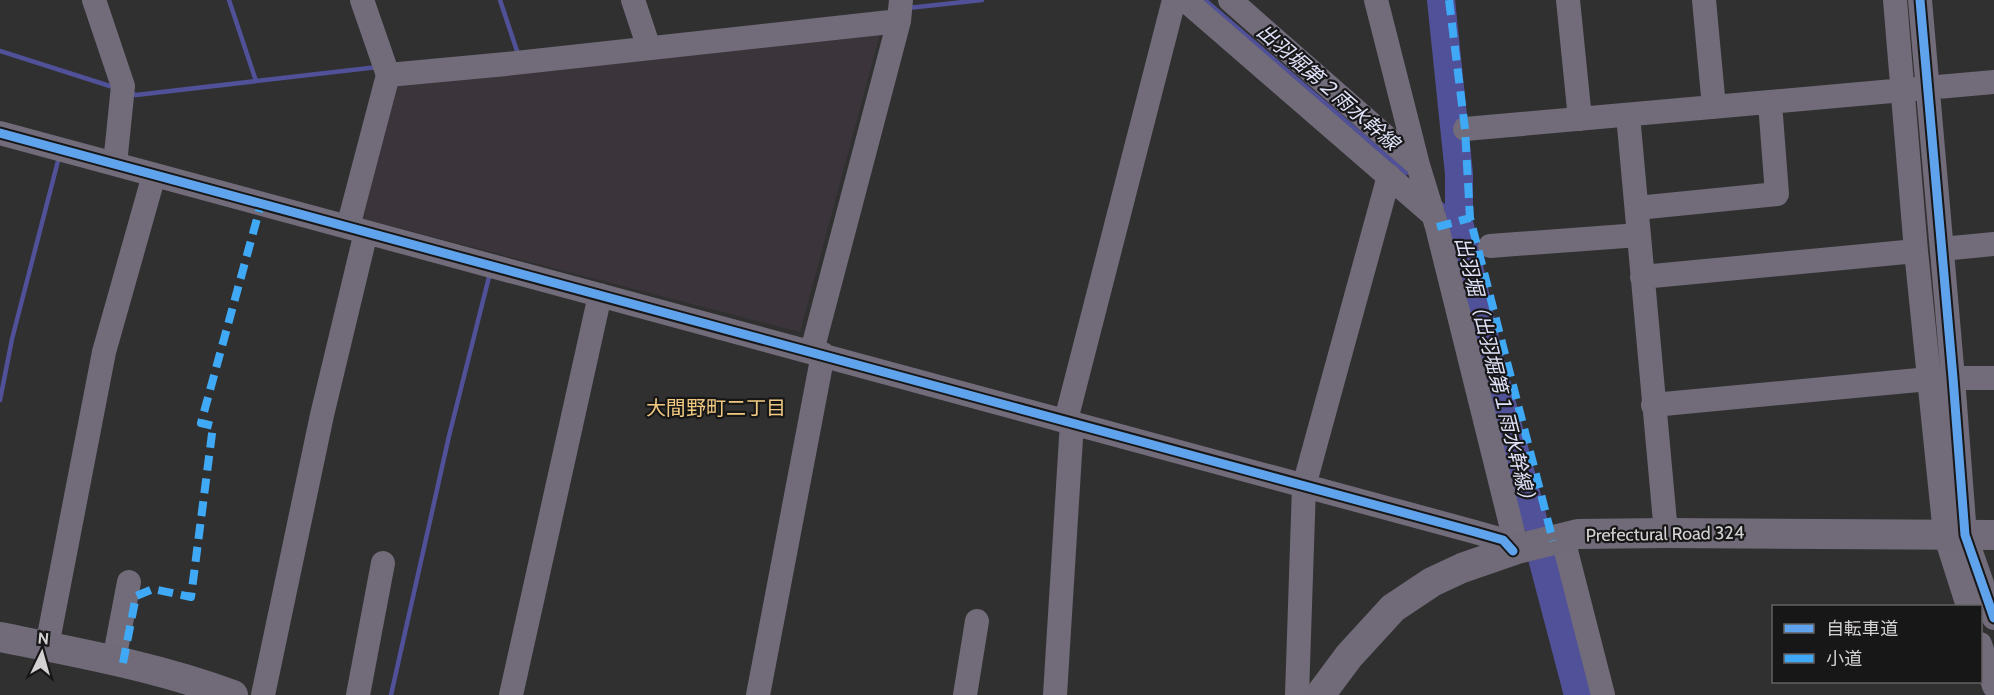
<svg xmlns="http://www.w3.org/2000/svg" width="1994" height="695" font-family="Cabin,'Noto Sans JP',sans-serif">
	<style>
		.built { fill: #3b353b }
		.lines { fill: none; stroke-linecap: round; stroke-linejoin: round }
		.stream { stroke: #505198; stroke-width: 4.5 }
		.river { stroke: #505198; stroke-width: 28 }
		.minor { stroke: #716b7a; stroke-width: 24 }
		.major { stroke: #716b79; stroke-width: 30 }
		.quiet { stroke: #3fa9f5; stroke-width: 8; stroke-dasharray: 15 8; stroke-linecap: butt }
		.cycleway-casing { stroke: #181718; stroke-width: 13 }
		.cycleway { stroke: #60a3ed; stroke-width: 9 }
		.labels { text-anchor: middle; stroke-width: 4.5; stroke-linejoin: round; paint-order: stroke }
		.street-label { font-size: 18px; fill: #d3d1d2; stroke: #181718 }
		.water-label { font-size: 20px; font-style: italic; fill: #dfe2f8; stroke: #181718 }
		.neighbourhood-label { font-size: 20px; fill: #f0c981; stroke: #181718 }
	</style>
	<rect width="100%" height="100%" fill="#303030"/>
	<path class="built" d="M881 30 800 332 357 217 392 78Z"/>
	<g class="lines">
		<path class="stream" d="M229 0 256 81
			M500 0 517 51
			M1205 0 1406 173
			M908 8 982 0
			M0 51 116 88
			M130 93 136 95 378 67
			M1440 203 1459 219
			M0 400 12 339 59 157
			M391 695 449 436 490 273"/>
		<path class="river" d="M1441 0 1459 174V219
			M1460 226 1488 352 1533 519
			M1542 558 1578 695"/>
		<path class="minor" d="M94 0 123 86 115 164
			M633 0 649 48
			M1185 0 1432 214
			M1230 0 1418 165
			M1376 0 1418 165 1437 227 1517 549
			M1568 0 1580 119
			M1704 0 1714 107
			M1895 0 1916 251 1945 534 1968 606
			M1920 0 1953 378 1965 535 1994 618
			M388 75 506 64 899 21
			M1628 115 1666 533
			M1465 129 1994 82
			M0 133 1475 532 1503 540 1513 551
			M1637 208 1777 194 1770 103
			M348 227 388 75 362 0
			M1490 246 1639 235
			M1942 249 1994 244
			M1642 277 1916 251
			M812 351 899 21 901 0
			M1953 378H1994
			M1653 405 1929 379
			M1066 420 1174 0
			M1563 539 1603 695
			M1980 644 1994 686
			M47 646 104 352 154 175
			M114 660 129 582
			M263 695 322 415 366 232
			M358 695 383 563
			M511 695 600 295
			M758 695 823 354
			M965 695 977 621
			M1055 695 1072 422
			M1297 695 1304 486 1389 176"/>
		<path class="major" d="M0 637C79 653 158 667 233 695
			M1320 695 1349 656 1393 608 1432 582 1462 568 1517 549 1578 534 1666 533 1994 535"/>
		<path class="quiet" d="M1449 0 1465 129 1470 218 1553 541
			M1437 227 1470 218
			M123 663 136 596 153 589 191 597 213 426 201 423 261 204"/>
		<g class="cycleway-casing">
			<path id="cycleway" d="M1920 0 1953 378 1965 535 1994 618
				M0 133 1475 532 1503 540 1513 551"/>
		</g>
		<use href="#cycleway" class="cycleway"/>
	</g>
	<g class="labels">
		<g class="street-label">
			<text transform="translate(1665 534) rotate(-1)" y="6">Prefectural Road 324</text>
		</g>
		<g class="water-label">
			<text transform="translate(1328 87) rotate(41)" y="7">出羽堀第２雨水幹線</text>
			<text transform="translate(1496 373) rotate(76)" y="7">出羽堀（出羽堀第１雨水幹線）</text>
		</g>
		<g class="neighbourhood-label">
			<text x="716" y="415">大間野町二丁目</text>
		</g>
	</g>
	<rect x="1772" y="605" width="210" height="78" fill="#181718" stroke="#636162" stroke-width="1.5"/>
	<rect x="1784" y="624" width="30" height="9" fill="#60a3ed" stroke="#636162" stroke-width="1.5"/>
	<text x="1826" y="635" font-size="18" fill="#d3d1d2">自転車道</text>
	<rect x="1784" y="654" width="30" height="9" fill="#3fa9f5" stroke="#636162" stroke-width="1.5"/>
	<text x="1826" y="665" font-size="18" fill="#d3d1d2">小道</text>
	<g transform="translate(42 653) rotate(5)" stroke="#181718" stroke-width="4.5" paint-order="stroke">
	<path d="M0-4.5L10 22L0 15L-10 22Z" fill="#d3d1d2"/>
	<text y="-9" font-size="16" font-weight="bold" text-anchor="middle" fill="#d3d1d2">N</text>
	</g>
</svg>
